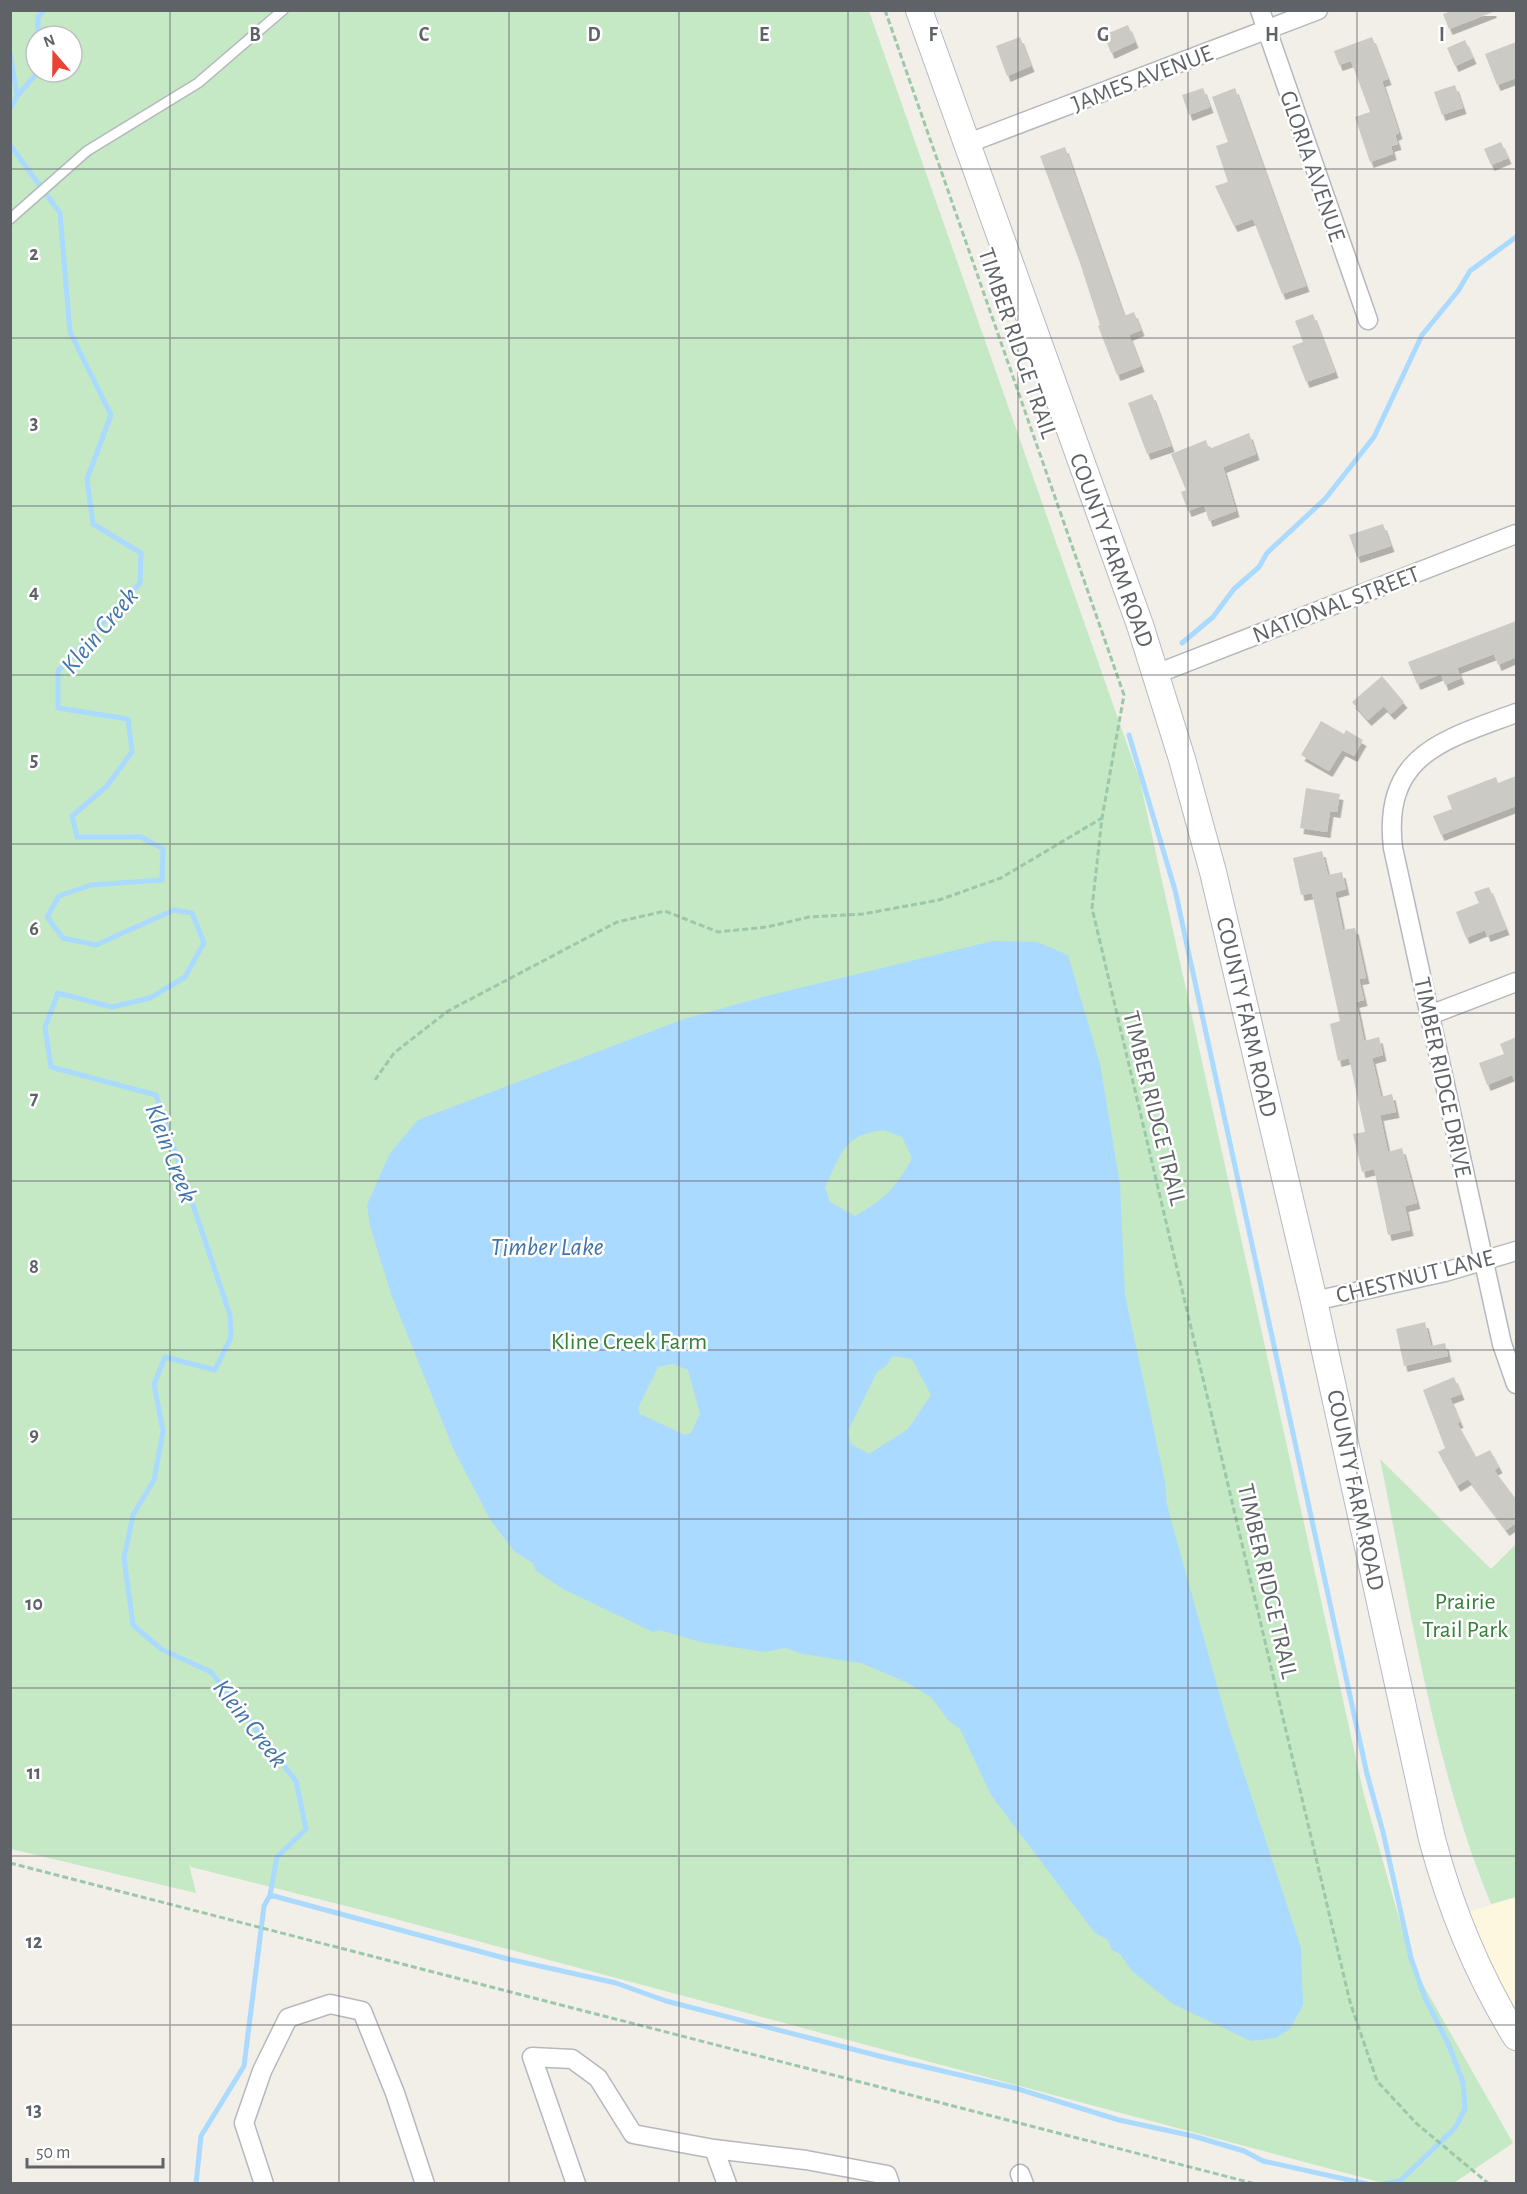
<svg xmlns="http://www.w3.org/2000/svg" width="1527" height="2194" font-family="'Alegreya Sans',sans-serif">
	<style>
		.commercial { fill: #fef7e0 }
		.green { fill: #c5e8c5; fill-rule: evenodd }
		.water { fill: #aadaff; fill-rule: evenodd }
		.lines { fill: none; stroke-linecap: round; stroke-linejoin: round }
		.stream { stroke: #aadaff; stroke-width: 5 }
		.building { fill: #cccac5; filter: url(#shadow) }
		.service-casing { stroke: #b5b8bc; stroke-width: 12 }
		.minor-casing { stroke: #b5b8bc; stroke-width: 21 }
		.secondary-casing { stroke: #b6babf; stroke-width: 28 }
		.path { stroke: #9cc7a9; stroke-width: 3; stroke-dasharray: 6 3; stroke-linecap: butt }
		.service { stroke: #fff; stroke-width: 9 }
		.minor { stroke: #fff; stroke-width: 18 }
		.secondary { stroke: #fff; stroke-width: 26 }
		.grid { fill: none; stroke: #5f6368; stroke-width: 1.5; stroke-opacity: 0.55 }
		.labels { text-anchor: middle; stroke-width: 5; stroke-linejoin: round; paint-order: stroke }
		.street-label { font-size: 24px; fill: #5f6368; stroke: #fff }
		.park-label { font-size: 24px; fill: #348238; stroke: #fff }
		.water-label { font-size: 26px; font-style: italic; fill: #4174aa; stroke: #fff }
		.grid-label { font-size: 20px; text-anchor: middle; font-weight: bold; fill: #5f6368; stroke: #fff; stroke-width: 5; stroke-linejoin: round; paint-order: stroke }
	</style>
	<defs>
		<filter id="shadow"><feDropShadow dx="3.5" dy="6" stdDeviation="0" flood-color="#0004"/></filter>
	</defs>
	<rect width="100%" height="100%" fill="#f1efe8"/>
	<path class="commercial" d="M1516 1897V2018L1469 1912Z"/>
	<path class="green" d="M11 11H869L1140 781 1364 1795 1413 1967 1513 2143 1454 2183H1383L358 1909 191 1867 189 1864 196 1893 11 1849ZM36 36H72V72H36Z
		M1380 1459 1491 1569 1516 1544V1897L1491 1904C1434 1767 1410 1605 1380 1459Z"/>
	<path class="water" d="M993 941 1037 942 1068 955 1100 1064 1120 1185 1125 1295 1165 1482 1167 1505 1228 1725 1301 1948 1303 2005 1290 2029 1276 2038 1251 2041 1173 2004 1132 1971 1120 1954 1112 1950 1108 1940 1094 1932 991 1795 960 1729 948 1720 931 1697 906 1682 861 1663 803 1654 785 1648 764 1652 701 1642 659 1630 653 1632 565 1590 536 1571 533 1563 515 1552 491 1521 453 1448 391 1294 370 1226 367 1205 390 1153 418 1120 684 1019 767 996ZM884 1130 902 1137 912 1158C897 1187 884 1200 855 1216L830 1202 825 1187C841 1154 844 1134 884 1130ZM893 1356 912 1359 931 1395 908 1429 869 1454 851 1444 848 1431 877 1372 886 1366ZM673 1364 688 1370 700 1414 691 1433 685 1435 640 1414 638 1408 658 1367Z"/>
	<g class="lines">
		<path class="stream" d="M38 36V17L44 10
			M10 53 17 96
			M10 109 17 96 38 72
			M10 145 60 213 70 332 111 415 87 479 93 524 141 553 140 583 58 671V708L128 719 132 752 107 786 72 816 77 837H141L163 849 162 880 91 885 59 896 47 917 63 938 96 945 174 910 192 913 204 943 185 977 150 998 112 1007 58 993 45 1027 51 1067 156 1095 230 1315 231 1337 215 1370 165 1357 154 1384 163 1431 154 1480 133 1515 124 1558 133 1625 161 1649 211 1672 296 1781 306 1829 277 1857 270 1895 264 1906 244 2066 201 2136 196 2184
			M1182 643 1213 617 1234 589 1259 567 1267 553 1325 499 1374 437 1422 335 1458 291 1470 271 1516 237
			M1129 735 1175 890 1367 1774 1383 1832 1411 1958 1425 1998 1448 2043 1463 2082 1465 2109 1455 2128 1400 2181 1384 2184
			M270 1895 508 1959 616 1983 666 2001 883 2057 1015 2088 1119 2120 1193 2136 1244 2151 1263 2161 1367 2184"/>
	</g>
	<path class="building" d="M1454 10H1493V12L1449 29 1443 14Z
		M1128 25 1135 42 1111 53 1104 35Z
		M1020 37 1031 66 1007 76 996 46Z
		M1372 37 1388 79 1382 81 1399 133 1395 135 1398 144 1391 146 1393 154 1370 162 1355 117 1370 112 1351 61 1339 65 1334 51Z
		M1465 40 1473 58 1455 66 1447 48Z
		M1516 42V78L1497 85 1485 54Z
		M1455 85 1463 108 1442 115 1434 92Z
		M1203 88 1210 107 1189 115 1182 95Z
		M1235 88 1306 286 1282 294 1253 219 1234 226 1215 186 1228 182 1216 146 1228 142 1212 97Z
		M1501 142 1508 158 1491 165 1484 149Z
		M1065 147 1124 316 1134 312 1141 330 1129 335 1141 366 1117 375 1098 326 1100 325 1080 263 1040 156Z
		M1313 314 1335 372 1306 382 1292 346 1303 342 1295 321Z
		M1152 394 1171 446 1147 454 1128 403Z
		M1249 433 1256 454 1223 467 1236 511 1209 521 1204 505 1188 511 1181 492 1186 490 1171 454 1206 440 1209 449Z
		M1383 524 1391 546 1357 557 1349 535Z
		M1516 621V657L1498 665 1494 654 1457 668 1461 678 1445 685 1441 674 1417 684 1408 662Z
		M1382 676 1404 702 1391 714 1384 706 1368 720 1352 702Z
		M1321 721 1344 734 1346 730 1363 740 1354 756 1342 750 1329 771 1301 755Z
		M1516 776V806L1441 835 1433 816 1452 809 1447 796 1496 777 1498 783Z
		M1306 788 1340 794 1337 812 1330 811 1327 832 1300 828Z
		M1322 851 1328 875 1342 872 1346 889 1335 892 1343 930 1355 928 1366 978 1359 979 1364 1000 1356 1002 1364 1041 1379 1037 1383 1055 1372 1058 1381 1097 1392 1094 1396 1112 1380 1115 1388 1152 1402 1148 1417 1203 1405 1206 1410 1230 1388 1235 1374 1169 1362 1172 1353 1134 1365 1132 1349 1058 1338 1061 1330 1024 1340 1021 1312 893 1301 895 1293 858Z
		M1489 887 1506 929 1487 936 1485 930 1466 938 1456 912 1479 903 1474 892Z
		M1516 1037V1084L1512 1075 1487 1085 1479 1063 1504 1054 1500 1044Z
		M1425 1322 1431 1346 1445 1343 1448 1356 1404 1366 1396 1329Z
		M1454 1377 1461 1394 1450 1398 1460 1422 1457 1423 1476 1457 1490 1450 1499 1467 1494 1470 1516 1499V1523L1506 1530 1468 1479 1457 1486 1438 1452 1445 1448 1423 1390Z"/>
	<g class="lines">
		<g class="service-casing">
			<path id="service" d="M10 219 87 151 198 83 283 10"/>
		</g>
		<g class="minor-casing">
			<path id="minor" d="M1260 10 1368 320
				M966 144 1318 10
				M1156 674 1516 534
				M1516 713C1444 740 1382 754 1393 848L1502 1344 1516 1384
				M1430 1015 1516 982
				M1314 1301 1445 1272 1516 1251
				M1020 2174 1024 2184
				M264 2184 244 2123 262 2071 288 2018 330 2004 362 2011 395 2093 425 2184
				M576 2184 532 2057 572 2059 598 2078 633 2134 714 2149
				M727 2184 714 2149 806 2160 887 2175 890 2184"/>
		</g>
		<g class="secondary-casing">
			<path id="secondary" d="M919 10 1140 625 1182 759 1213 872 1314 1301 1432 1839C1451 1910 1477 1974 1516 2037"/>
		</g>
		<path class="path" d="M885 10 1124 695 1102 818 1092 908 1350 2002 1377 2081 1417 2124 1489 2184
			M375 1080 394 1053 448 1011 617 922 665 911 718 932 767 927 809 917 863 914 939 900 1001 878 1102 818
			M10 1863 1256 2184"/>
		<use href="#service" class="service"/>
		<use href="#minor" class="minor"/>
		<use href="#secondary" class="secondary"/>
	</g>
	<path class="grid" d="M170 10V2184M339 10V2184M509 10V2184M679 10V2184M848 10V2184M1018 10V2184M1188 10V2184M1357 10V2184M10 169H1516M10 338H1516M10 506H1516M10 675H1516M10 844H1516M10 1013H1516M10 1181H1516M10 1350H1516M10 1519H1516M10 1688H1516M10 1856H1516M10 2025H1516"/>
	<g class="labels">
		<g class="street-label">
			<text transform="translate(1142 78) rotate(-21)" y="8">JAMES AVENUE</text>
			<text transform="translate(1313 166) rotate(71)" y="8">GLORIA AVENUE</text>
			<text transform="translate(1018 343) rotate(71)" y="8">TIMBER RIDGE TRAIL</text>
			<text transform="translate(1112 550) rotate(70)" y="8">COUNTY FARM ROAD</text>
			<text transform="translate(1336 604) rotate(-21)" y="8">NATIONAL STREET</text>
			<text transform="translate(1247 1017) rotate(77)" y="8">COUNTY FARM ROAD</text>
			<text transform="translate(1443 1077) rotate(78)" y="8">TIMBER RIDGE DRIVE</text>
			<text transform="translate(1155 1108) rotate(76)" y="8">TIMBER RIDGE TRAIL</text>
			<text transform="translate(1415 1276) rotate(-14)" y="8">CHESTNUT LANE</text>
			<text transform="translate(1356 1490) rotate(78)" y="8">COUNTY FARM ROAD</text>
			<text transform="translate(1268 1581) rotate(77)" y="8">TIMBER RIDGE TRAIL</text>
		</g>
		<g class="park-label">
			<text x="629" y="1349">Kline Creek Farm</text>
			<text x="1465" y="1609">Prairie<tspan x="1465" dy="28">Trail Park</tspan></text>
		</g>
		<g class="water-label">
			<text transform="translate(99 630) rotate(-50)" y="9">Klein Creek</text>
			<text transform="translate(172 1153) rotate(69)" y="9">Klein Creek</text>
			<text x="547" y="1255">Timber Lake</text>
			<text transform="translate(251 1723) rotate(52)" y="9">Klein Creek</text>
		</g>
	</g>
	<g class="grid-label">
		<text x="255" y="41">B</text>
		<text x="424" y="41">C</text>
		<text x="594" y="41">D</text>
		<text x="764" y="41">E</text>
		<text x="933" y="41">F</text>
		<text x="1103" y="41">G</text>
		<text x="1272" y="41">H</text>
		<text x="1442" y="41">I</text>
		<text x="34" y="260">2</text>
		<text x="34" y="429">3</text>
		<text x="34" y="598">4</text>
		<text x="34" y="766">5</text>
		<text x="34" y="935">6</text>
		<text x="34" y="1104">7</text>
		<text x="34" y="1273">8</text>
		<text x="34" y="1441">9</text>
		<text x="34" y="1610">10</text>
		<text x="34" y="1779">11</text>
		<text x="34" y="1948">12</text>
		<text x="34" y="2116">13</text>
	</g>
	<rect width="1527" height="2194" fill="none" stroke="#5f6368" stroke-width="24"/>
	<g transform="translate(54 54) rotate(340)"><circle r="28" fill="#ffffff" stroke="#bfc1c3" stroke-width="1.5"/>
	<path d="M0-4.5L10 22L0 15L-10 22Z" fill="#ea4335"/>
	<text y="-9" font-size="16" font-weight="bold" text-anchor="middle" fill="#5f6368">N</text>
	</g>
	<path d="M27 2158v9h136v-9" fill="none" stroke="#5f6368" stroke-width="3"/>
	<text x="36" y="2158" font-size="18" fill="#5f6368" stroke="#ffffff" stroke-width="4.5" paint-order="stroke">50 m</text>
</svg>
